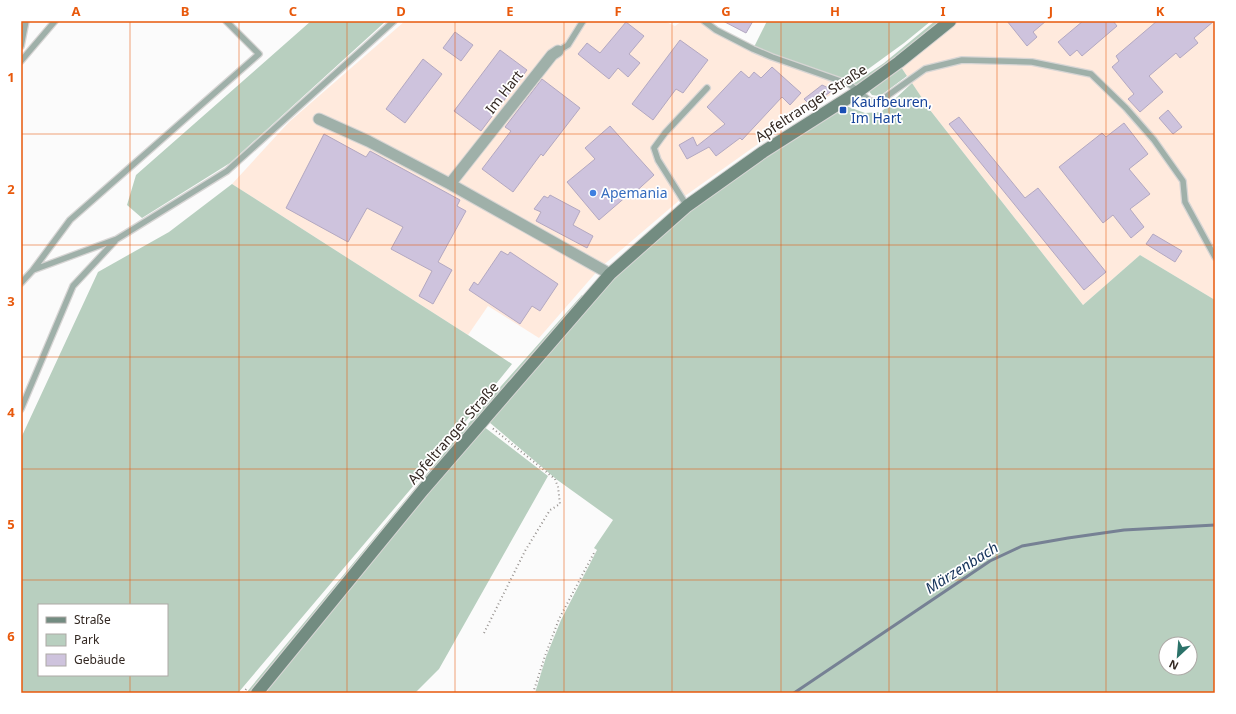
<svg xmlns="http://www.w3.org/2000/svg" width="1236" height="714" font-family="'Noto Sans',sans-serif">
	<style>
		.built { fill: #ffeadd }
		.green { fill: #b8cfbf; fill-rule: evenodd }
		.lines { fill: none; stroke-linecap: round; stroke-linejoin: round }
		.stream { stroke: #768194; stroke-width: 3 }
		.building { fill: #cec3dd; stroke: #b3a8c1 }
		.lane-casing { stroke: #d7d5d4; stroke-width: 8 }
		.street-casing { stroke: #d7d5d4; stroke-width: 13 }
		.secondary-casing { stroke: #d7d5d4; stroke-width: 14 }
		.path { stroke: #96918e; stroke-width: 2; stroke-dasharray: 1 3; stroke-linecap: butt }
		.lane { stroke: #9fb0a9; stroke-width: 5.5 }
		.street { stroke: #9fb0a9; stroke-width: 11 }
		.secondary { stroke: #738c81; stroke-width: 12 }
		.grid { fill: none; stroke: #e8590c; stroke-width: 1; stroke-opacity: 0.55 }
		.transit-dot { fill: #1a4fb4; stroke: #fff; stroke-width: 1.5 }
		.shop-dot { fill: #3f7fe0; stroke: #fff; stroke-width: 1.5 }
		.labels { text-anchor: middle; stroke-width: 3.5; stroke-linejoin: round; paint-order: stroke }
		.street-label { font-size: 14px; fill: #322721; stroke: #fff }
		.transit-label { font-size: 14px; fill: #164399; stroke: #fff; text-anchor: start }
		.shop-label { font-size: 14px; fill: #366cbe; stroke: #fff; text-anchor: start }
		.water-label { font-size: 15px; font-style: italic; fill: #16345b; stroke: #fff }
		.neatline { fill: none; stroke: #e8590c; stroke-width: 1.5 }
		.grid-label { font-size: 13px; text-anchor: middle; font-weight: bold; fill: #e8590c }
	</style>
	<rect width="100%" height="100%" fill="#fbfbfb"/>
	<path class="built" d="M405 21H664L675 26 682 21H701L716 31 845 85 758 144 682 198 600 268 539 338 488 306 468 335 232 184 289 122Z
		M957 21H1215V300L1140 255 1083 305 930 110 901 67Z"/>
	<path class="green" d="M311 21H386L230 163 142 218 127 205 136 175Z
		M767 21H931L904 43 849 83 754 47Z
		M935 21H944L858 88 853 84 884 63Z
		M901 67 907 76 880 96 872 95 868 90Z
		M912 83 930 110 1083 305 1140 255 1215 300V693H535L546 657 561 620 597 550 594 548 613 520 556 479 489 422 612 277 692 209 766 155 846 106 865 113 881 112ZM1166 644H1190V668H1166Z
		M232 184 468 335 512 364 415 484 238 693H21V438L98 272 169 232ZM39 605H167V675H39Z
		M582 295 585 298 253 693H246L478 412Z
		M483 426 548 476 439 669 415 693H261Z"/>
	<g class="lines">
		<path class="stream" d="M794 693 990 561 1022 546 1068 538 1124 530 1215 525"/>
	</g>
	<path class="building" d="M723 21H753L746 33Z
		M1007 21H1046L1033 32 1037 37 1027 46Z
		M1083 21H1113L1117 26 1082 56 1077 50 1070 56 1058 42Z
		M1157 21H1214L1194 38 1198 43 1180 58 1176 53 1149 76 1163 92 1140 112 1128 99 1134 94 1112 67 1119 61 1116 56Z
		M626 22 644 36 629 54 640 63 628 77 618 68 609 79 578 54 587 43 600 53Z
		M455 32 473 45 461 61 443 48Z
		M680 40 708 60 683 93 676 89 653 120 632 104Z
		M500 50 527 70 481 131 454 111Z
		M423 59 442 74 405 123 386 109Z
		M772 67 801 93 790 105 782 97 742 140 740 138 716 156 709 147 687 159 679 145 693 137 697 146 725 124 707 107 741 71 749 78 754 72 761 78Z
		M542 79 580 108 543 156 541 154 513 192 482 169 511 131 505 127Z
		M822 85 833 90 811 106 804 99Z
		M1168 110 1182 127 1173 134 1159 118Z
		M959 117 1025 198 1038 188 1106 272 1084 290 949 124Z
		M1124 123 1148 154 1129 169 1150 194 1130 209 1144 227 1131 238 1113 215 1103 223 1059 167 1102 133 1106 137Z
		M610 126 654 175 630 197 628 195 599 220 567 182 595 159 585 148Z
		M324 134 366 157 370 151 460 200 457 206 466 211 438 262 452 270 433 304 419 296 432 271 391 249 403 227 367 208 348 242 286 208Z
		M550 195 580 211 573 225 593 236 587 248 536 221 541 212 534 209 544 196 548 198Z
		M1153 234 1182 251 1175 262 1146 244Z
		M501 251 508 255 510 252 558 284 540 311 532 306 520 324 469 290 474 282 478 285Z"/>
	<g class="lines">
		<g class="lane-casing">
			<path id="lane" d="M704 21 716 30 753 49 772 57 849 84 870 101H880L925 69 962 60 1032 62 1091 74 1126 108 1154 140 1183 181 1185 202 1215 257
				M21 46 26 21
				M558 51 568 45 583 21
				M21 61 55 21
				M687 206 658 160 654 148 665 133 707 88
				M33 270 70 220 259 54 226 21
				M21 283 33 270 117 239 227 171 394 21
				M21 409 73 286 115 241"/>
		</g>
		<g class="street-casing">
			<path id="street" d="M319 119 368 141 450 184 610 274
				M450 184 552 55 558 51"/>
		</g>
		<g class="secondary-casing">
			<path id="secondary" d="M257 693 423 490 610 274 687 206 763 152 859 91 899 62 950 21"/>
		</g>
		<path class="path" d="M484 633 525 551 550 510 560 504 558 487 555 479 491 427
			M243 693 247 688
			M533 693 545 656 559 619 595 551"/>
		<use href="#lane" class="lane"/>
		<use href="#street" class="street"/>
		<use href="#secondary" class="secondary"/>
	</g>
	<path class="grid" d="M130 21V605M239 21V693M347 21V693M455 21V693M564 21V693M672 21V693M781 21V693M889 21V693M997 21V693M1106 21V693M21 134H1215M21 245H1215M21 357H1215M21 469H1215M21 580H1215M130 675V693"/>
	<rect class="transit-dot" x="839" y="106" width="8" height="8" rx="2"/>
	<circle class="shop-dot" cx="593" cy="193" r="4"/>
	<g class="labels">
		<g class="street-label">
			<text transform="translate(504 92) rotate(-52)" y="5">Im Hart</text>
			<text transform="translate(811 103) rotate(-33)" y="5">Apfeltranger Straße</text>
			<text transform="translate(453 433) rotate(-49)" y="5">Apfeltranger Straße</text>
		</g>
		<g class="transit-label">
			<text x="851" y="107">Kaufbeuren,<tspan x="851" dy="16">Im Hart</tspan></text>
		</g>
		<g class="shop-label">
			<text x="601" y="198">Apemania</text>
		</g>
		<g class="water-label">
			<text transform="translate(962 568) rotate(-32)" y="5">Märzenbach</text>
		</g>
	</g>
	<rect width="1236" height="714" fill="none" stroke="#ffffff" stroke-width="44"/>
	<rect x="38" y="604" width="130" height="72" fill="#ffffff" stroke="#ada9a6"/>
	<rect x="46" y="617" width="20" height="6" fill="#738c81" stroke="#ada9a6"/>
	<text x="74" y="624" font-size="12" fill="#322721">Straße</text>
	<rect x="46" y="634" width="20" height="12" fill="#b8cfbf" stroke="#ada9a6"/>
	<text x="74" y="644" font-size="12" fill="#322721">Park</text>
	<rect x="46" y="654" width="20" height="12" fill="#cec3dd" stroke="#ada9a6"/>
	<text x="74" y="664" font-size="12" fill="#322721">Gebäude</text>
	<g transform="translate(1178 656) rotate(206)"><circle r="19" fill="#ffffff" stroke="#ada9a6"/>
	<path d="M0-3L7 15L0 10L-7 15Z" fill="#2b7269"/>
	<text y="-6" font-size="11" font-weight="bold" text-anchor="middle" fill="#322721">N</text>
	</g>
	<rect x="22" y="22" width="1192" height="670" class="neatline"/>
	<g class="grid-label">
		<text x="76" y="16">A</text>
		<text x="185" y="16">B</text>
		<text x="293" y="16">C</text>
		<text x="401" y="16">D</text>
		<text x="510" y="16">E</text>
		<text x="618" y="16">F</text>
		<text x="726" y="16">G</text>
		<text x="835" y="16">H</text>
		<text x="943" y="16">I</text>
		<text x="1051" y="16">J</text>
		<text x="1160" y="16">K</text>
		<text x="11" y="82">1</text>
		<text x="11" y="194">2</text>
		<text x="11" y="306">3</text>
		<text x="11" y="417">4</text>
		<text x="11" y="529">5</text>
		<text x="11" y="641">6</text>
	</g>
</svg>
